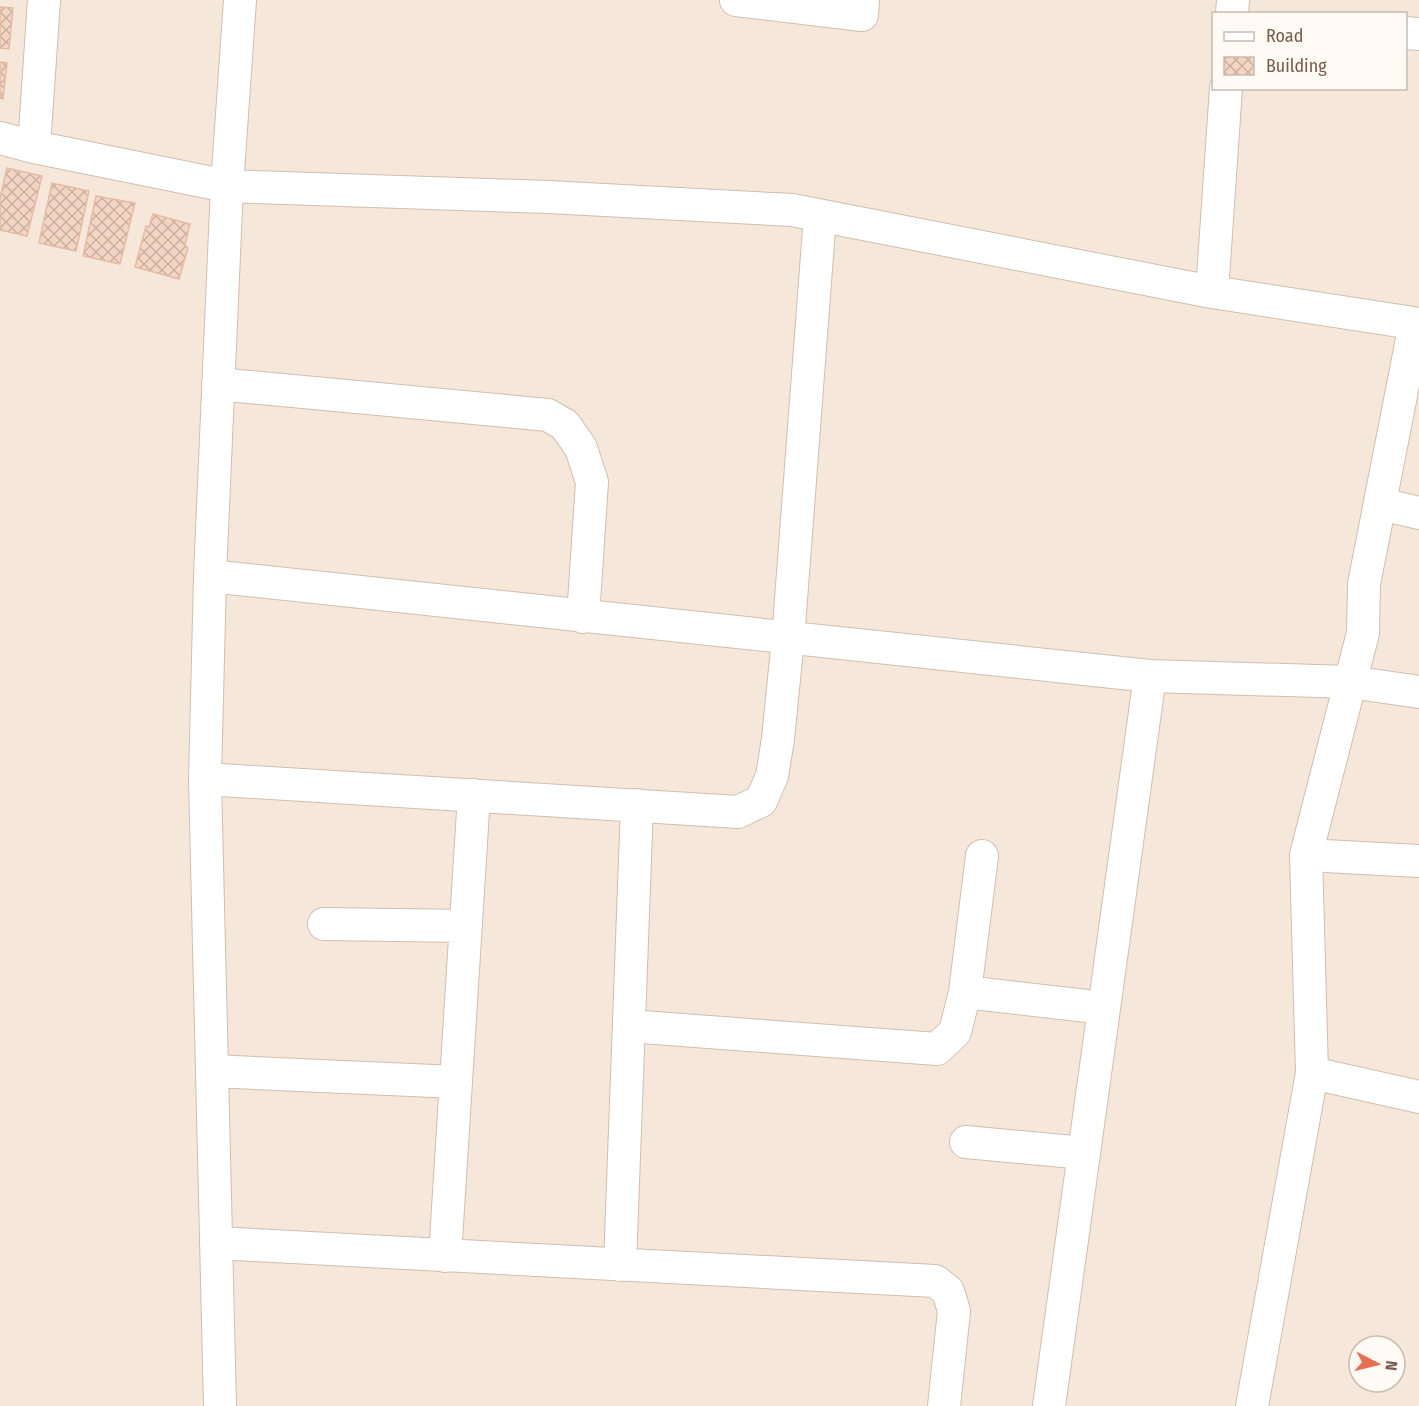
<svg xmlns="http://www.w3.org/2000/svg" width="1419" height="1406" font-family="'Fira Sans Condensed',sans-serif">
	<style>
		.residential { fill: #f5e8da; fill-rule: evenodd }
		.building { fill: url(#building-cross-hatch); stroke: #e6bba3; stroke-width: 1.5 }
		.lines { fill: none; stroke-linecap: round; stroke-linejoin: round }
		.street-casing { stroke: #d1beb0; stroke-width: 34 }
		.street { stroke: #fff; stroke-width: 32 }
	</style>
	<defs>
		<pattern id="building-cross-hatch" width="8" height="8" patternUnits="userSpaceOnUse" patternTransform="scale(1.5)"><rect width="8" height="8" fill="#f3d5c3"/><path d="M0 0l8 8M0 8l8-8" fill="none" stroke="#cab0a1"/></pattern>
	</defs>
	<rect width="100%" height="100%" fill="#fdf6ec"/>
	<path class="residential" d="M0 0H1419V1406H0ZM1214 14H1406V88H1214ZM1359 1346H1395V1382H1359Z"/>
	<path class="building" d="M0 7 13 8 9 49 0 48Z
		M0 62 7 63 3 99 0 98Z
		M7 168 42 176 27 236 0 230V198Z
		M52 183 89 191 76 251 39 243Z
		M96 196 135 203 120 264 83 256Z
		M153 214 190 224 185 245 188 248 179 279 135 267 146 226 149 227Z"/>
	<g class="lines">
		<g class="street-casing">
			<path id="street" d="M736 0 862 15 863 0
				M1232 14 1233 0
				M1406 33 1419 34
				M0 138 34 147 227 186 548 197 792 210 1212 292 1419 324
				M34 147 44 0
				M1212 292 1226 88
				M218 384 548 415 565 425 581 448 592 482 583 617
				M1380 504 1419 513
				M210 576 1150 676 1350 682 1419 692
				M205 779 738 812 761 801 772 776 778 739 788 639 820 216
				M1306 855 1419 861
				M324 924 466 926
				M965 992 1104 1008
				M629 1026 937 1049 955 1032 965 992 982 856
				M212 1071 456 1082
				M1312 1073 1419 1097
				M966 1142 1084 1153
				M216 1243 935 1281 948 1291 954 1311 944 1406
				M445 1256 474 795
				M620 1265 637 805
				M220 1406 205 779 210 576 227 186 240 0
				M1049 1406 1150 676
				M1252 1406 1312 1073 1306 855 1363 633 1364 584 1415 324"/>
		</g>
		<use href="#street" class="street"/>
	</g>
	<rect x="1212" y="12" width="195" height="78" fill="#fffaf3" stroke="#cabbb1" stroke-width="1.5"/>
	<rect x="1224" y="32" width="30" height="9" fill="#ffffff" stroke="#cabbb1" stroke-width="1.5"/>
	<text x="1266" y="42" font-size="18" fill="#7a5c4d">Road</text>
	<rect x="1224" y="57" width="30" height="18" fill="url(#building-cross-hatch)" stroke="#cabbb1" stroke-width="1.5"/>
	<text x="1266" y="72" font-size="18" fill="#7a5c4d">Building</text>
	<g transform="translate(1377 1364) rotate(97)"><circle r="28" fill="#fffaf3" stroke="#cabbb1" stroke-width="1.5"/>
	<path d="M0-4.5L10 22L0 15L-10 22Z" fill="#e76f51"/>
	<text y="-9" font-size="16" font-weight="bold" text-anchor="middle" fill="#7a5c4d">N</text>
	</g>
</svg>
